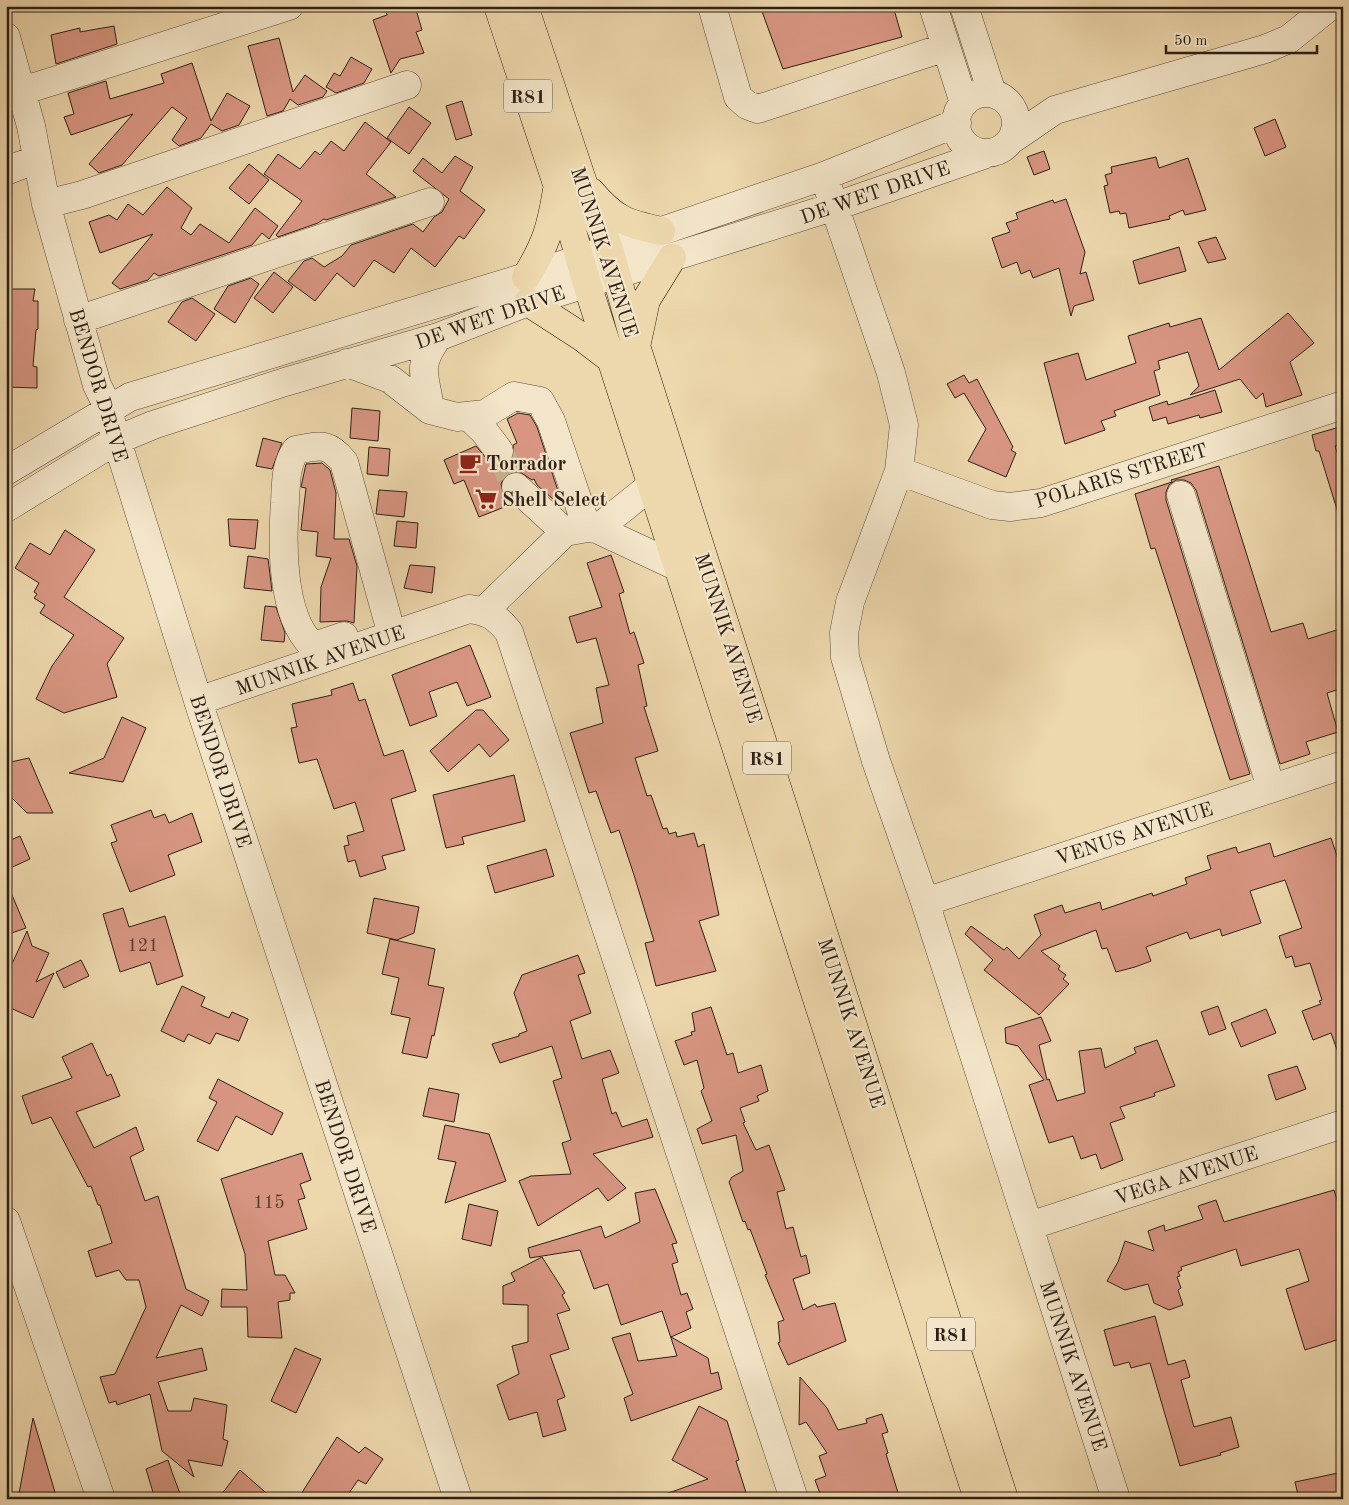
<svg xmlns="http://www.w3.org/2000/svg" width="1349" height="1505" font-family="'Old Standard TT',serif">
	<style>
		.building { fill: #d89682; stroke: #2d1f15 }
		.lines { fill: none; stroke-linecap: round; stroke-linejoin: round }
		.minor-tunnel { stroke: #c7b28e; stroke-width: 28; stroke-dasharray: 28 14; stroke-linecap: butt }
		.minor-casing { stroke: #5d4d3b; stroke-width: 29 }
		.major-casing { stroke: #2d1f15; stroke-width: 29 }
		.minor { stroke: #f3e5c9; stroke-width: 28 }
		.major { stroke: #edd7ac; stroke-width: 28 }
		.labels { text-anchor: middle; stroke-width: 4.5; stroke-linejoin: round; paint-order: stroke }
		.number-label { font-size: 18px; fill: #583d30 }
		.shield { fill: #f3e5c9; stroke: #685a4b; stroke-width: 1 }
		.shield-label { font-size: 19px; font-weight: bold; fill: #2d1f15 }
		.street-label { font-size: 20px; fill: #2d1f15; stroke: #f3e5c9 }
		.poi-label { font-size: 20px; font-weight: bold; fill: #2d1f15; stroke: #f3e5c9; text-anchor: start }
	</style>
	<rect width="100%" height="100%" fill="#edd7ac"/>
	<filter id="stains"><feTurbulence type="fractalNoise" baseFrequency=".004" numOctaves="4"/><feColorMatrix values="0 0 0 0 .2 0 0 0 0 .09 0 0 0 0 .02 0 0 0 .5 -.17"/></filter>
	<radialGradient id="worn" r=".72"><stop offset=".6" stop-color="#630" stop-opacity="0"/><stop offset="1" stop-color="#630" stop-opacity=".3"/></radialGradient>
	<path class="building" d="M384 6H415L422 30 416 32 424 53 400 59 391 73 373 20 387 15Z
		M760 6H893L902 37 783 69Z
		M114 26 117 44 56 64 51 35 80 28V32Z
		M279 38 293 92 305 75 327 91 323 97 298 105 290 99 283 111 267 116 248 46Z
		M351 57 372 69 364 83 336 93 326 87 334 73 340 76Z
		M192 63 211 121 227 93 250 106 239 125 222 131 211 124 201 138 179 146 172 140 187 118 172 107 122 165 99 173 89 164 133 114 71 135 64 117 74 114 68 93 106 81 110 99 164 83 161 74Z
		M462 101 472 135 456 140 446 106Z
		M409 107 431 123 409 154 387 138Z
		M1275 119 1286 147 1265 156 1254 128Z
		M365 122 391 142 366 174 396 197 326 220 324 219 318 223 278 237 276 235 302 201 264 174 278 154 300 169 315 151 320 155 331 141 344 151Z
		M1044 151 1050 169 1034 175 1027 157Z
		M455 156 473 167 460 191 485 210 464 239 459 236 435 267 411 248 394 273 374 260 354 287 337 273 315 301 288 281 304 261 312 258 324 267 342 256 351 245 413 224 423 232 434 217 442 212 449 199 413 171 423 158 442 173Z
		M1156 157 1159 168 1188 158 1206 210 1185 215 1183 210 1169 216 1170 219 1129 228 1126 213 1120 214 1119 211 1110 213 1104 186 1108 185 1105 175 1112 173 1111 167Z
		M249 164 269 180 249 204 229 188Z
		M167 187 192 208 181 228 191 235 200 224 229 243 255 208 278 226 269 239 262 233 252 245 159 276 154 273 148 280 120 289 112 283 153 234 100 253 89 222 109 215 117 220 128 204 143 215Z
		M1066 199 1085 252 1080 274 1086 272 1094 300 1074 306 1071 316 1059 268 1033 278 1030 270 1021 274 1017 262 1002 268 992 238 1010 232 1006 223 1018 219 1016 213 1053 200 1054 203Z
		M1216 237 1226 259 1208 263 1198 242Z
		M1179 247 1186 271 1139 284 1133 261Z
		M274 272 293 287 273 313 254 298Z
		M251 278 259 284 235 323 214 309 228 286Z
		M6 289H35L33 301H38V329L36 330 33 366 37 367V388L6 387Z
		M192 298 215 314 196 341 168 322 182 302Z
		M1288 313 1314 343 1290 362 1302 395 1266 407 1263 393 1256 399 1240 379 1190 395 1199 386 1188 352 1158 361 1160 369 1154 371 1160 395 1114 411 1116 416 1101 421 1105 430 1065 444 1044 363 1078 353 1086 380 1136 363 1128 336 1169 323 1170 327 1201 318 1219 370Z
		M964 375 969 383 977 379 1013 447 1011 450 1016 453 1006 477 968 461 986 429 964 393 955 398 947 384Z
		M1215 390 1222 412 1200 418 1199 415 1168 424 1166 417 1153 421 1149 407 1167 401 1168 405Z
		M352 408 380 411 378 441 350 438Z
		M518 413 530 415 537 427 560 497 554 500 537 485 534 479 532 480 520 472H512L505 476 501 484 507 506 479 517 464 480 454 484 444 460 476 446 492 465 500 467 508 464 514 457 513 445 517 443 507 419Z
		M1343 426V443L1335 446 1343 471V516H1339L1319 451H1316L1312 435Z
		M263 438 282 443 272 469 256 466Z
		M369 447 390 449 388 476 367 474Z
		M322 463 330 470 336 493 334 539H349L357 566 354 623 347 621 320 622 321 587 331 558 316 556 318 532 301 530 306 488 301 487 306 464Z
		M1219 466 1271 632 1303 623 1308 639 1343 628V688L1327 693 1338 732 1306 742 1310 754 1280 764 1196 490 1191 483 1184 480H1176L1169 485 1166 492V500L1250 774 1230 780 1155 548 1151 549 1135 494 1172 482 1171 480Z
		M379 490 407 492 404 517 376 514Z
		M228 519 258 520 255 549 230 546Z
		M397 521 418 523 416 548 394 546Z
		M65 530 95 550 64 597 124 638 107 664 117 697 64 713 36 699 52 666 74 635 40 613 45 605 34 598 37 594 34 592 39 583 15 568 30 543 50 555Z
		M611 555 624 592 619 594 630 634 634 632 644 663 638 665 647 706 644 707 658 751 635 758 647 796 651 795 663 829 667 828 669 834 676 832 677 837 694 833 698 847 704 844 719 915 699 921 716 971 656 986 645 943 654 941 634 875 619 830 611 833 596 791 589 793 570 733 603 723 596 688 609 685 596 638 577 643 569 617 602 607 587 563Z
		M248 556 268 559 272 591 244 588Z
		M410 565 435 567 432 593 404 588Z
		M265 606 276 607 285 633 284 642 261 640Z
		M470 645 491 697 467 706 457 682 429 692 437 716 410 726 392 675Z
		M353 683 359 701 365 699 384 756 403 750 416 791 391 799 405 850 382 856 386 869 360 877 355 860 348 862 344 846 349 845 347 836 364 831 355 802 334 809 317 759 299 763 291 728 297 727 292 704 332 695 331 690Z
		M476 710H483L509 740 490 757 479 744 448 772 430 751Z
		M122 717 146 728 123 782 69 773 104 758Z
		M29 758 43 791 53 813H27L12 798 6 795V763Z
		M514 775 525 821 462 837 464 844 446 848 433 795Z
		M151 810 154 818 165 814 169 823 192 813 202 842 168 855 175 875 130 892 111 843 117 841 111 825Z
		M20 836 30 859 6 870V842Z
		M1331 838 1343 874 1338 877 1343 892V1061H1341L1331 1033 1313 1040 1302 1011 1321 1004 1319 1001 1322 1000 1310 963 1295 967 1292 956 1286 958 1279 936 1302 928 1285 880 1250 891 1261 923 1222 936 1220 929 1190 939 1187 932 1146 947 1151 961 1135 967 1116 972 1107 948 1102 949 1096 930 1041 951 1060 966 1058 969 1066 975 1063 979 1069 984 1039 1015 984 970 993 960 965 934 971 926 1004 950 1007 947 1019 959 1041 935 1034 915 1062 905 1065 913 1100 902 1102 910 1152 893 1153 896 1187 884 1185 878 1211 869 1207 856 1236 847 1238 853 1270 843 1274 857Z
		M546 849 554 876 495 893 487 866Z
		M6 881 26 928 6 935Z
		M374 898 419 907 414 933 397 940 367 933Z
		M123 908 129 927 165 916 183 976 157 985 150 962 120 972 103 914Z
		M27 931 32 946 49 953 36 982 54 973 33 1018 6 1006V977Z
		M390 939 435 949 428 985 444 988 434 1036 432 1035 427 1058 402 1053 410 1018 391 1014 399 978 382 974Z
		M578 955 585 973 578 975 591 1013 570 1021 582 1059 610 1050 619 1073 602 1079 612 1114 616 1112 622 1127 647 1119 653 1137 593 1154 626 1188 608 1201 598 1188 538 1226 519 1181 531 1176 571 1174 562 1143 571 1140 553 1081 562 1078 552 1046 500 1063 492 1044 519 1036V1034L527 1031 514 993 522 975Z
		M81 960 89 976 64 988 56 972Z
		M182 986 205 997 201 1006 229 1018 232 1012 248 1019 239 1041 216 1033 210 1044 188 1034 184 1042 161 1031Z
		M1218 1006 1226 1029 1209 1035 1201 1012Z
		M711 1007 727 1055 733 1053 738 1073 761 1065 768 1091 757 1096 759 1101 740 1108 745 1122 743 1123 756 1150 769 1145 785 1190 777 1192 786 1229 793 1227 801 1257 806 1255 810 1273 793 1279 803 1310 815 1304 817 1307 835 1303 846 1341 788 1365 778 1343 780 1342 778 1322 784 1320 765 1275 767 1274 750 1229 748 1230 745 1221 743 1222 729 1182 732 1177 743 1171 736 1135 702 1144 697 1129 712 1121 701 1091 704 1088 697 1060 684 1065 675 1041 692 1035 691 1032 695 1031 692 1013Z
		M1266 1009 1276 1033 1241 1047 1231 1023Z
		M1041 1017 1051 1041 1039 1045 1047 1080 1049 1079 1057 1101 1085 1093 1079 1051 1101 1048 1105 1068 1136 1053 1134 1048 1136 1047 1157 1040 1175 1086 1154 1093 1155 1096 1120 1107 1125 1118 1110 1123 1123 1160 1101 1169 1096 1154 1081 1159 1073 1136 1049 1143 1029 1085 1044 1080 1018 1046 1006 1043 1005 1028Z
		M92 1043 107 1076 111 1074 120 1096 76 1112 94 1148 136 1127 144 1150 130 1157 145 1201 158 1196 186 1289 209 1301 202 1316 181 1305 156 1358 202 1348 207 1370 158 1382 168 1411H191L194 1398 227 1405 223 1439 228 1441 222 1466 188 1460 194 1477 162 1451 150 1394 117 1405 116 1401 109 1403 100 1377 115 1374 146 1307 139 1280H126L119 1270 96 1277 88 1251 112 1243 100 1205H98L91 1186 88 1187 51 1117 32 1124 22 1096 72 1078 62 1057Z
		M1297 1066 1306 1089 1276 1100 1268 1075Z
		M218 1079 283 1113 272 1135 236 1116 218 1151 197 1141 217 1102 209 1098Z
		M429 1088 459 1094 454 1122 423 1116Z
		M445 1125 489 1134 506 1181 445 1203 456 1162 438 1159Z
		M302 1153 311 1180 300 1184 305 1198 298 1200 307 1229 268 1241 275 1275H285L295 1293H290V1300L278 1302 282 1338 248 1337 247 1307H221L222 1289 247 1290 245 1254 221 1179Z
		M655 1189 677 1243 672 1244 678 1262 672 1264 681 1295 687 1293 693 1309 686 1312 691 1328 671 1337 708 1358 711 1374 718 1372 722 1389 631 1421 624 1398 633 1394 612 1338 630 1333 638 1361 677 1356 662 1311 621 1325 608 1284 594 1289 580 1250 530 1258 528 1248 601 1226 605 1238 640 1222 635 1193Z
		M1334 1190 1343 1219V1338L1305 1350 1286 1289 1309 1281 1299 1249 1241 1266 1236 1249 1181 1267 1182 1270 1178 1272 1180 1276 1177 1277 1181 1288 1178 1290 1183 1305 1169 1310 1154 1303 1148 1284 1125 1290 1107 1281 1118 1262 1125 1241 1154 1251 1148 1231 1164 1225 1165 1231 1203 1219 1198 1206 1216 1200 1224 1222Z
		M469 1204 498 1211 491 1246 462 1239Z
		M542 1257 565 1293 562 1295 570 1310 557 1314 569 1349 550 1355 565 1397 557 1400 566 1430 543 1437 537 1412 509 1420 497 1385 519 1374 512 1346 528 1342V1305L503 1304V1286L515 1281 511 1273Z
		M1155 1316 1168 1365 1185 1360 1190 1377 1181 1380 1194 1427 1231 1417 1239 1447 1220 1453 1221 1455 1180 1466 1150 1363 1131 1368 1129 1362 1114 1366 1104 1330Z
		M295 1348 321 1359 296 1413 271 1401Z
		M800 1377 827 1408 838 1430 867 1423 866 1419 882 1414 888 1432 882 1434 888 1453 886 1454 900 1499H822L815 1480 826 1476 819 1456 827 1453 806 1422 799 1425Z
		M699 1406 727 1421 739 1460 736 1461 748 1499H660V1496L708 1479 672 1460Z
		M33 1418 57 1499H18Z
		M337 1437 359 1453 365 1447 383 1459 366 1484 358 1480 345 1499H298Z
		M168 1460 172 1472 182 1499H155L146 1469Z
		M240 1470 273 1499H218Z
		M1343 1472V1499H1299L1295 1482Z"/>
	<g class="lines">
		<path class="minor-tunnel" d="M499 451 516 487"/>
		<g class="minor-casing">
			<path id="minor" d="M712 6 738 97 747 105 758 109 946 47
				M933 6 964 103
				M964 6 992 93
				M6 37 31 126 46 204 97 385 104 399 201 710 458 1499
				M22 91 289 6
				M956 123a30 30 0 1 1 60 0a30 30 0 1 1-60 0Z
				M1011 140 1055 110 1265 49 1289 39 1330 6
				M6 171 37 159
				M824 176 891 373 904 425 899 471 850 602 844 633 845 657 876 761 925 902 1116 1499
				M46 204 82 195 407 85
				M78 320 430 202
				M347 363 390 379 430 410 457 417 485 414 514 396 540 401 551 421 587 528
				M430 410C426 374 415 369 438 337
				M469 417 484 431 499 451
				M6 471 130 397 526 277 824 176 957 123
				M899 471 992 505 1010 507 1041 503 1343 405
				M516 487 565 532
				M1181 495 1271 788
				M6 508 117 440 153 425 285 382 438 337 528 302 836 206 986 154
				M597 529 652 485
				M484 611 565 532 587 528 597 529 678 567
				M344 636 320 644H311C281 614 282 542 285 503 286 484 285 466 296 450 319 446 327 441 344 462L392 635
				M198 701 469 609C488 611 497 617 509 632L794 1499
				M925 902 1343 765
				M6 1221 101 1499
				M1029 1226 1343 1124"/>
		</g>
		<g class="major-casing">
			<path id="major" d="M498 6 569 220 587 284 978 1499
				M524 6 583 183 609 249 636 346 1004 1499
				M591 192C615 220 625 223 661 231
				M526 277C546 244 551 228 557 190
				M528 302 582 337 612 360
				M637 342 646 300 672 258"/>
		</g>
		<use href="#minor" class="minor"/>
		<use href="#major" class="major"/>
	</g>
	<defs>
		<g id="cafe-bare" transform="scale(1.725)"><path d="M-5.5-4.5H6V0H3Q3 3.5 0 3.5H-2.5Q-5.5 3.5-5.5 0ZM3-3.2v2h1.7v-2ZM-6 4.5H4V6H-6Z" fill="#8f2418" stroke="#f3e5c9" stroke-width="2.5" paint-order="stroke"/></g>
		<g id="supermarket-bare" transform="scale(1.725)"><path d="M-6-5.5h2.5l.6 2H6L4.5 2H-2.5L-4.4-4H-6ZM-1.5 3.2a1.3 1.3 0 1 0 .1 0ZM3 3.2a1.3 1.3 0 1 0 .1 0Z" fill="#8f2418" stroke="#f3e5c9" stroke-width="2.5" paint-order="stroke"/></g>
	</defs>
	<g fill-rule="evenodd">
		<use href="#cafe-bare" x="470" y="463"/>
		<use href="#supermarket-bare" x="486" y="499"/>
	</g>
	<g class="labels">
		<g class="number-label">
			<text x="143" y="951">121</text>
			<text x="269" y="1208">115</text>
		</g>
		<g class="shield">
			<rect x="504" y="79.5" width="48" height="33" rx="4"/>
			<rect x="743" y="741.5" width="48" height="33" rx="4"/>
			<rect x="927" y="1317.5" width="48" height="33" rx="4"/>
		</g>
		<g class="shield-label">
			<text x="528" y="103">R81</text>
			<text x="767" y="765">R81</text>
			<text x="951" y="1341">R81</text>
		</g>
		<g class="street-label">
			<text transform="translate(875 192) rotate(-19)" y="7">DE WET DRIVE</text>
			<text transform="translate(605 252) rotate(72)" y="7">MUNNIK AVENUE</text>
			<text transform="translate(490 317) rotate(-19)" y="7">DE WET DRIVE</text>
			<text transform="translate(99 385) rotate(73)" y="7">BENDOR DRIVE</text>
			<text transform="translate(1121 475) rotate(-17)" y="7">POLARIS STREET</text>
			<text transform="translate(729 638) rotate(72)" y="7">MUNNIK AVENUE</text>
			<text transform="translate(320 660) rotate(-19)" y="7">MUNNIK AVENUE</text>
			<text transform="translate(221 771) rotate(72)" y="7">BENDOR DRIVE</text>
			<text transform="translate(1134 833) rotate(-18)" y="7">VENUS AVENUE</text>
			<text transform="translate(852 1023) rotate(72)" y="7">MUNNIK AVENUE</text>
			<text transform="translate(346 1156) rotate(72)" y="7">BENDOR DRIVE</text>
			<text transform="translate(1186 1175) rotate(-18)" y="7">VEGA AVENUE</text>
			<text transform="translate(1074 1366) rotate(72)" y="7">MUNNIK AVENUE</text>
		</g>
		<g class="poi-label">
			<text x="486" y="470">Torrador</text>
			<text x="502" y="506">Shell Select</text>
		</g>
	</g>
	<rect width="1349" height="1505" fill="none" stroke="#edd7ac" stroke-width="25"/>
	<rect x="8" y="8" width="1334" height="1490" fill="none" stroke="#2d1f15" stroke-width="2.5"/>
	<rect x="12" y="12" width="1324" height="1480" fill="none" stroke="#2d1f15"/>
	<path d="M1166 45v8h151v-8" fill="none" stroke="#2d1f15" stroke-width="2.5"/>
	<text x="1174" y="45" font-size="15" fill="#2d1f15" stroke="#f3e5c9" stroke-width="4" paint-order="stroke">50 m</text>
	<rect width="100%" height="100%" filter="url(#stains)"/>
	<rect width="100%" height="100%" fill="url(#worn)"/>
</svg>
